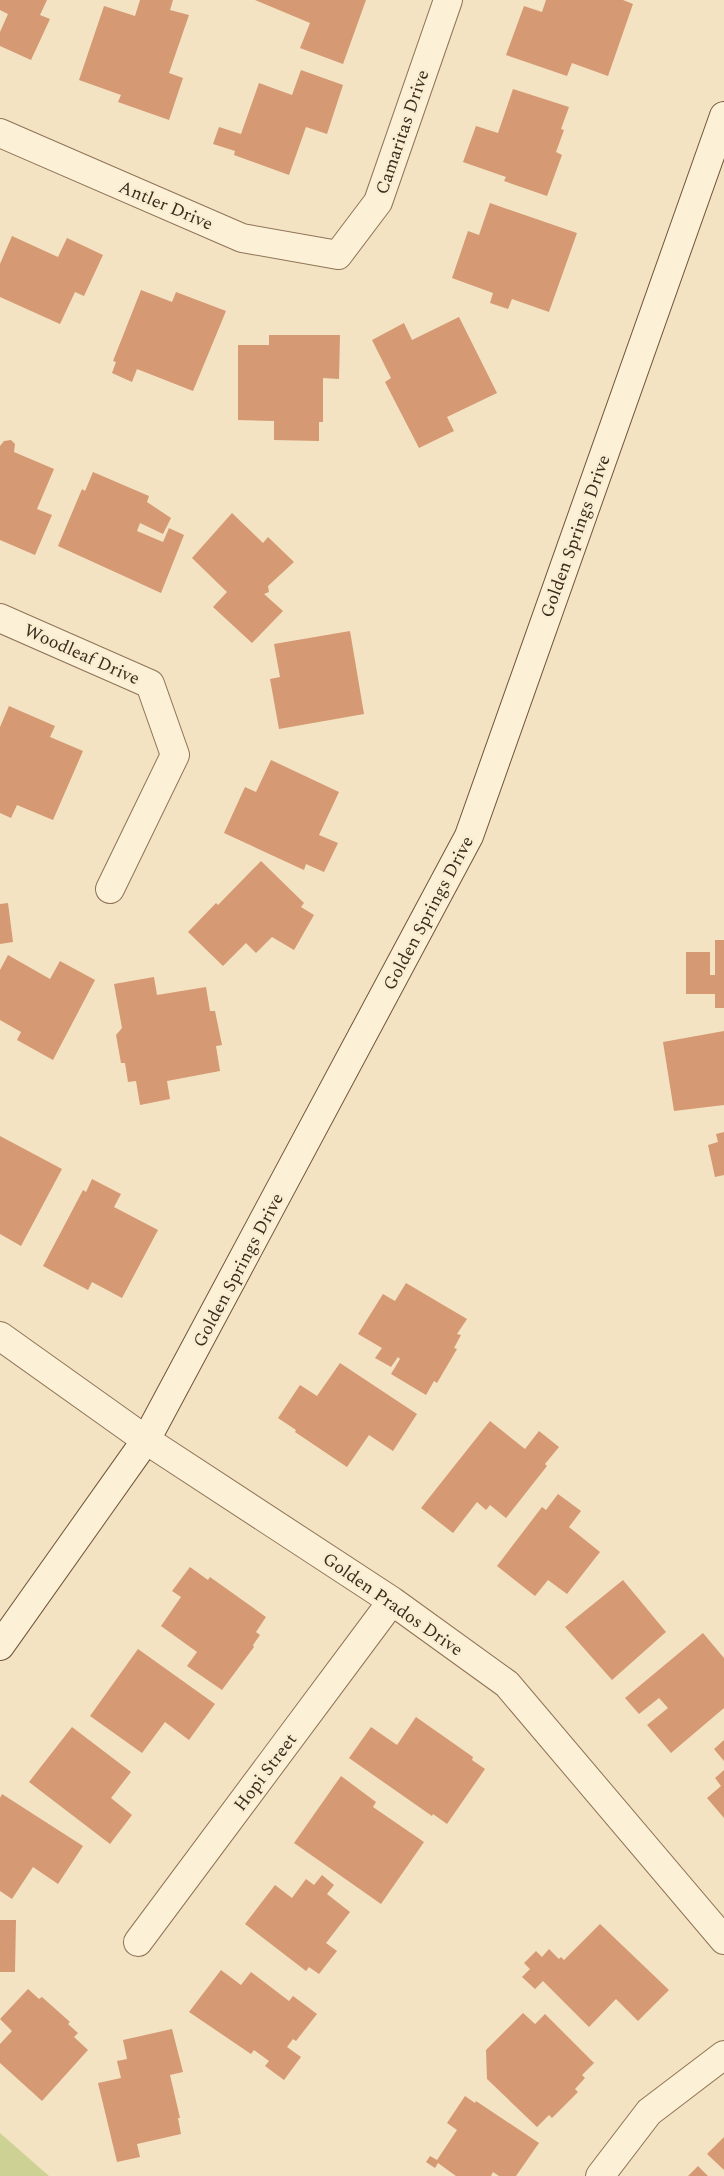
<svg xmlns="http://www.w3.org/2000/svg" width="724" height="2176" font-family="Spectral,serif">
	<style>
		.green { fill: #cdd294 }
		.building { fill: #d59974 }
		.lines { fill: none; stroke-linecap: round; stroke-linejoin: round }
		.minor-casing { stroke: #8f7357; stroke-width: 30 }
		.secondary-casing { stroke: #71543a; stroke-width: 30 }
		.minor { stroke: #fcf0d6; stroke-width: 28 }
		.secondary { stroke: #fcf0d6; stroke-width: 28 }
		.labels { text-anchor: middle; stroke-width: 5; stroke-linejoin: round; paint-order: stroke }
		.street-label { font-size: 18px; fill: #3d2b1d; stroke: #f9edd2 }
	</style>
	<rect width="100%" height="100%" fill="#f3e3c2"/>
	<path class="green" d="M0 2133 49 2176H0Z"/>
	<path class="building" d="M0 0H47L40 15 50 19 31 60 0 46V32L8 14 0 10Z
		M140 0H173L170 10 189 15 169 73 183 78 169 120 118 102 121 95 79 80 104 6 135 16Z
		M255 0H366L343 64 300 48 310 23Z
		M546 0H623L633 4 608 76 572 63 567 76 506 55 524 6 542 12Z
		M301 70 343 85 327 134 306 127 289 175 234 155 235 151 213 144 219 127 241 134 259 83 292 95Z
		M513 89 569 107 561 129 564 130 556 152 562 155 547 196 504 181 506 177 463 162 476 126 498 133Z
		M490 203 577 233 549 312 512 299 508 309 490 303 493 293 452 278 468 231 479 235Z
		M12 236 58 257 67 238 103 255 84 296 75 292 60 324 0 297V264Z
		M141 290 172 302 176 292 226 311 193 391 137 369 132 382 112 373 116 362 113 361Z
		M459 317 497 393 447 417 454 431 419 448 385 382 391 378 372 340 404 323 412 340Z
		M269 335H340L339 379 323 378V422H319V441L274 440V421L238 420V345H269Z
		M11 440 15 444 14 452 54 469 37 509 52 515 35 555 0 540V446L4 441Z
		M93 472 149 496 147 502 171 518 163 534 140 523 137 531 163 542 169 528 184 535 161 593 58 546 82 489 85 491Z
		M232 513 263 543 268 537 294 562 268 586 269 592 264 594 283 611 252 643 213 607 227 592 192 558Z
		M350 631 364 714 279 729 270 679 280 677 274 644Z
		M9 706 55 726 50 737 83 751 53 820 17 805 11 818 0 813V727Z
		M271 760 339 792 319 835 338 843 324 872 306 864 304 870 224 833 245 787 256 792Z
		M261 861 304 903 301 907 314 915 294 950 272 937 256 953 246 943 223 966 188 932 216 903 218 905Z
		M8 903 13 942 0 944V904Z
		M715 940H724V1008H715V994H686V952H710V975H715Z
		M8 955 50 979 60 961 95 980 53 1060 17 1040 21 1032 0 1020V970Z
		M154 977 157 995 206 987 210 1011H215L222 1045 216 1046 220 1071 167 1081 170 1099 140 1105 136 1081 128 1082 125 1063H121L116 1035 122 1028 114 984Z
		M724 1031V1105L674 1111 663 1042Z
		M724 1132V1175L715 1177 708 1145 718 1142 716 1134Z
		M0 1136 62 1169 21 1246 0 1234Z
		M92 1179 121 1194 114 1207 158 1230 122 1298 92 1282 88 1290 43 1266 83 1190 86 1192Z
		M406 1283 467 1319 457 1334 461 1335 454 1348 457 1349 437 1383 434 1381 426 1395 391 1374 400 1359 398 1357 391 1367 375 1358 382 1348 358 1334 383 1294 395 1301Z
		M340 1363 417 1414 393 1451 369 1435 347 1467 295 1432 296 1430 278 1418 300 1385 317 1396Z
		M490 1421 525 1449 539 1431 559 1447 545 1464 547 1466 506 1518 490 1505 486 1510 477 1502 453 1533 421 1508Z
		M558 1494 581 1511 569 1527 600 1552 567 1594 548 1580 535 1596 497 1566 542 1507 546 1510Z
		M190 1567 208 1580 210 1577 266 1617 256 1632 260 1635 253 1645 254 1647 222 1690 187 1666 197 1652 161 1626 181 1597 172 1591Z
		M623 1580 666 1632 612 1680 565 1627Z
		M703 1633 724 1658V1708L671 1753 647 1725 668 1708 659 1698 639 1714 625 1698Z
		M138 1649 215 1704 189 1740 165 1722 142 1753 90 1716Z
		M416 1717 473 1757 472 1760 485 1769 447 1824 433 1814 432 1816 349 1758 371 1727 397 1745Z
		M72 1727 131 1772 111 1798 132 1815 110 1844 29 1782Z
		M724 1740V1761L714 1749Z
		M724 1770V1818L707 1798 721 1786 715 1778Z
		M341 1776 376 1802 373 1807 424 1842 381 1904 294 1843Z
		M2 1794 83 1846 58 1884 33 1867 12 1899 0 1891V1798Z
		M322 1875 334 1885 327 1894 350 1912 326 1943 337 1951 319 1974 309 1967 306 1971 245 1924 275 1885 292 1898 306 1879 314 1885Z
		M0 1920H16L15 1972H0Z
		M600 1924 669 1990 638 2021 616 1999 589 2027 543 1981 535 1989 522 1977 530 1969 524 1963 536 1951 542 1957 549 1949 559 1959 561 1957 564 1960Z
		M221 1970 241 1985 251 1972 289 2001 293 1996 317 2014 296 2041 293 2039 287 2047 301 2057 284 2080 265 2066 269 2061 254 2050 251 2054 189 2012Z
		M28 1989 39 1999 42 1997 70 2022 68 2024 78 2033 74 2037 88 2050 42 2101 0 2063V2044L12 2031 0 2019Z
		M523 2013 535 2024 545 2014 594 2063 582 2075 585 2078 575 2089 578 2092 552 2118 549 2115 537 2127 487 2079 486 2050Z
		M172 2029 183 2072 170 2075 180 2118H178L181 2134 137 2144 140 2157 117 2162 98 2083 121 2078 117 2061 127 2059 123 2040Z
		M465 2096 475 2103 476 2101 539 2143 516 2176H499L493 2172 491 2176H456L438 2163 435 2168 426 2162 430 2156 437 2160 457 2130 447 2123Z
		M724 2137V2170L707 2154Z
		M698 2166 708 2176H688Z"/>
	<g class="lines">
		<g class="minor-casing">
			<path id="minor" d="M0 133 242 238 338 255 378 202 448 0
				M0 618 150 684 175 755 110 889
				M0 1336 146 1440 392 1601 507 1684 724 1940
				M138 1942 392 1601
				M600 2176 649 2112 724 2055"/>
		</g>
		<g class="secondary-casing">
			<path id="secondary" d="M0 1646 146 1440 469 836 724 116"/>
		</g>
		<use href="#minor" class="minor"/>
		<use href="#secondary" class="secondary"/>
	</g>
	<g class="labels">
		<g class="street-label">
			<text transform="translate(402 132) rotate(-71)" y="6">Camaritas Drive</text>
			<text transform="translate(166 205) rotate(23)" y="6">Antler Drive</text>
			<text transform="translate(575 536) rotate(-70)" y="6">Golden Springs Drive</text>
			<text transform="translate(82 654) rotate(24)" y="6">Woodleaf Drive</text>
			<text transform="translate(428 913) rotate(-62)" y="6">Golden Springs Drive</text>
			<text transform="translate(238 1270) rotate(-62)" y="6">Golden Springs Drive</text>
			<text transform="translate(393 1604) rotate(35)" y="6">Golden Prados Drive</text>
			<text transform="translate(265 1772) rotate(-53)" y="6">Hopi Street</text>
		</g>
	</g>
</svg>
